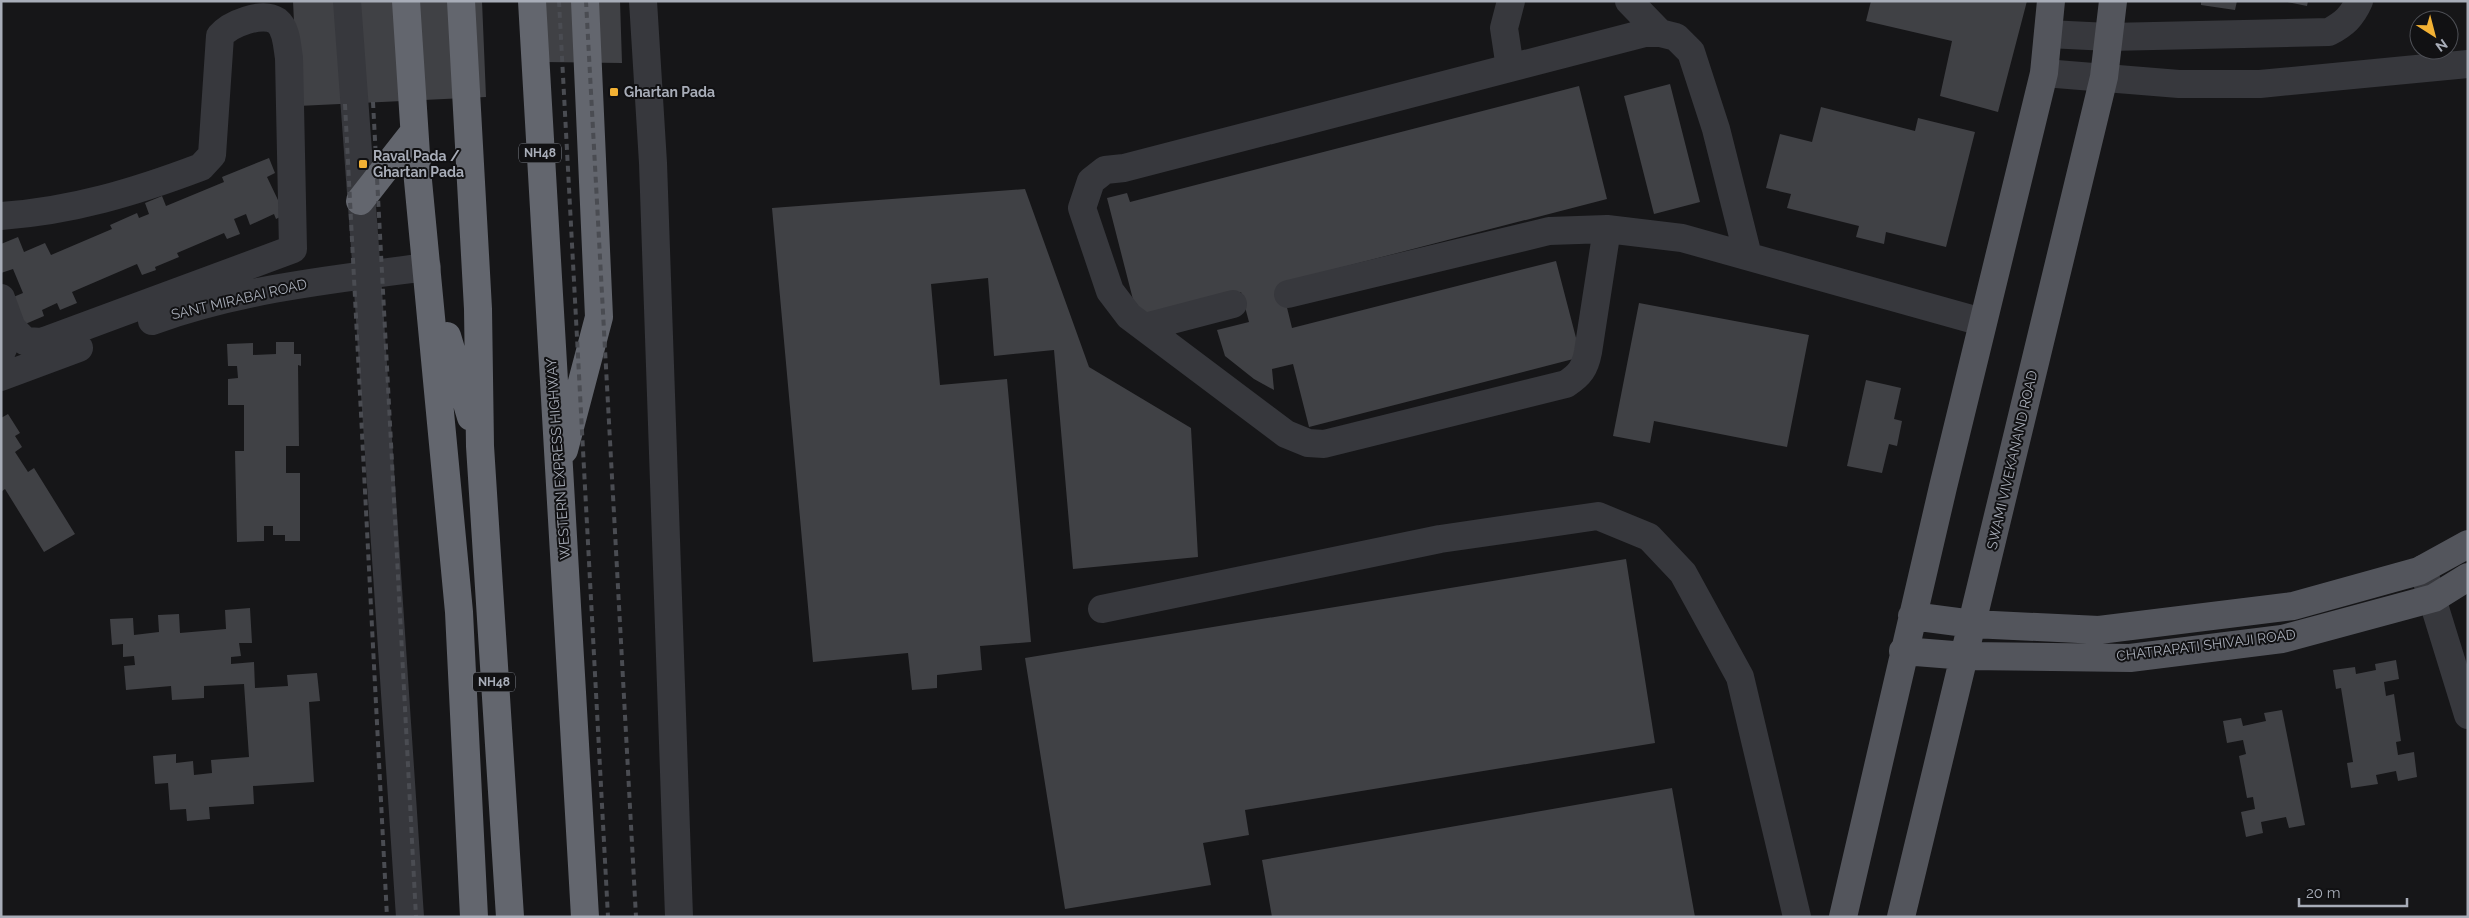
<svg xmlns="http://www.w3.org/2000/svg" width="2469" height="918" font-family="Raleway,sans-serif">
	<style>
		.building { fill: #404145 }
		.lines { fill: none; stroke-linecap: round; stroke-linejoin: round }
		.minor { stroke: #37383d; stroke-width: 28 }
		.major { stroke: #53555c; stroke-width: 28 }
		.highway { stroke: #63666e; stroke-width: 28 }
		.rail { stroke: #4a4c52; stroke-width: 4; stroke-dasharray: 6 5; stroke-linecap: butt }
		.poi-dot { fill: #f2b134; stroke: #111113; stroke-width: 2 }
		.labels { text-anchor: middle; stroke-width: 4; stroke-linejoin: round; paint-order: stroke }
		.shield { fill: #111113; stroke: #7b7e86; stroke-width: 1 }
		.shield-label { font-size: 12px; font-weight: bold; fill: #a8adb8 }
		.poi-label { font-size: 14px; font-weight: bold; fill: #a8adb8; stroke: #111113; text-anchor: start }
		.street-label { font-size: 14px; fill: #a8adb8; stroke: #111113 }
	</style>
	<rect width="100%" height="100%" fill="#161618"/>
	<path class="building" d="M293 1H482L486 97 298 106Z
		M542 1H620L622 63 545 62Z
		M1871 1H2027L1998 112 1940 96 1952 41 1866 21Z
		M2201 1H2237L2235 10 2201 5Z
		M2283 1H2308L2307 6Z
		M1670 84 1700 202 1654 214 1624 96Z
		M1579 86 1607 199 1281 283 1292 328 1556 261 1581 357 1309 427 1293 364 1272 369 1274 390 1254 379 1225 356 1217 330 1249 322 1241 292 1138 319 1107 198 1127 193 1130 202Z
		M1821 107 1915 131 1918 118 1975 132 1946 247 1886 232 1884 244 1856 237 1859 226 1787 208 1791 194 1766 188 1780 134 1812 142Z
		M269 158 275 173 267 177 278 200 286 197 290 212 276 219 274 214 250 225 246 214 234 219 240 234 227 239 224 233 177 253 179 257 155 267 156 270 142 275 137 264 72 292 77 303 60 310 57 303 42 310 44 316 23 325 11 298 23 293 13 269 1 273V244L18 237 24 252 45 243 51 255 112 229 110 225 137 213 139 218 149 214 145 203 162 196 166 206 224 182 222 177Z
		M1025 189 1089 367 1191 428 1198 557 1073 569 1054 350 994 356 988 278 931 284 940 385 1007 379 1031 642 980 646 982 670 937 675V688L912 690 908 653 813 662 772 208Z
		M1639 303 1809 335 1787 447 1654 421 1650 443 1613 436Z
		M276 342H294V354H301V366L298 365 299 446H286V473H300V541H285V535H273V526H264V541L237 542 235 451H244V405H228V379L238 378 237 366H228L227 344 253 343V355L276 354Z
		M1866 380 1901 388 1894 419 1902 421 1897 446 1889 444 1882 473 1847 466Z
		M8 414 20 433 15 436 22 447 15 452 28 472 34 468 75 534 44 552 5 489 1 492V418Z
		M1626 559 1655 743 1245 810 1249 835 1203 843 1211 885 1065 909 1025 658Z
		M250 608 252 643H239L241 656 231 657V664L254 662 255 688 288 686 287 675 317 673 320 701 309 702 314 782 253 786 254 804 209 807 210 819 187 821 186 809 170 810 168 783 155 784 153 756 176 754V763L193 761 194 775 212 773 211 760 249 757 244 684 204 686V698L172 700 171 686 126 690 124 666 135 665 134 656 123 657V644L112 645 110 619 133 618 134 635 159 632 158 615 179 614 180 633 226 629 225 610Z
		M2396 660 2399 679 2384 682 2386 696 2394 694 2401 741 2396 742 2398 755 2414 752 2417 777 2398 781 2396 771 2376 775 2378 784 2351 788 2347 763 2353 762 2341 688 2336 689 2333 670 2355 667 2356 674 2376 670 2375 664Z
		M2282 710 2305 825 2289 828 2286 817 2261 822 2263 833 2246 837 2241 812 2255 809 2253 797 2247 798 2239 756 2246 754 2243 740 2227 743 2223 721 2241 718 2243 726 2266 721 2264 713Z
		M1672 788 1695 917H1272L1262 860Z"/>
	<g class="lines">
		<path class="minor" d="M347 1 367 275 410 917
			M643 1 653 163 679 917
			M1629 1 1660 33
			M2048 34 2109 37 2329 32C2344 24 2352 17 2359 1
			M1510 68 1504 28 1511 1
			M2044 73 2179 84H2260L2468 64
			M1 216C72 211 135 192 201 167L212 155 220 36C230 24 262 11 277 21 287 29 287 47 289 58L293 249 42 342 25 341 12 328 1 298
			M1607 229 1588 352C1585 368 1580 375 1566 384L1324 444 1308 443 1286 434 1129 316 1110 291 1082 208 1091 181 1105 170 1124 168 1645 33H1660L1676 37 1691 52 1716 129 1748 256
			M1288 294 1549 231 1607 229 1682 238 1982 322
			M152 321C240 289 335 279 427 267
			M1145 327 1233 304
			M1 353 12 328
			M1 377 79 348
			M2423 569 2468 715
			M1102 609 1440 539 1598 516 1649 537 1683 573 1740 677 1797 917"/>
		<path class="major" d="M1912 616 1973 624 2099 630 2293 606 2419 571 2468 544
			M1903 651 1966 656 2130 658 2282 639 2434 598 2468 577
			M1843 917 1943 487 2044 73 2051 1
			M1901 917 2104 77 2113 1"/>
		<path class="highway" d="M406 1 417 170 459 612 474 917
			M461 1 478 309 480 446 510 917
			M532 1 585 917
			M360 201 414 132
			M447 336 471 417
			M564 450 599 317 585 1"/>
		<path class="rail" d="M559 1 608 917
			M586 1 636 917
			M373 102 416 917
			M345 104 387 917"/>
	</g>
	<g class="poi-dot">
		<rect x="609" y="87" width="10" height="10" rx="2.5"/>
		<rect x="358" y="159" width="10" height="10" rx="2.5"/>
	</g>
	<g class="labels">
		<g class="shield">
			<rect x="519" y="143.5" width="42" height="19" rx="4"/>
			<rect x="473" y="672.5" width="42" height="19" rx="4"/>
		</g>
		<g class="shield-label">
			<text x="540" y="157">NH48</text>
			<text x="494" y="686">NH48</text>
		</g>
		<g class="poi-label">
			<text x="624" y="97">Ghartan Pada</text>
			<text x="373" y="161">Raval Pada /<tspan x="373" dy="16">Ghartan Pada</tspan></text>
		</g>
		<g class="street-label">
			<text transform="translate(239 299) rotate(-13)" y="5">SANT MIRABAI ROAD</text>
			<text transform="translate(558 459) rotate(-94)" y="5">WESTERN EXPRESS HIGHWAY</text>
			<text transform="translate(2012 460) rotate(-77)" y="5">SWAMI VIVEKANAND ROAD</text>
			<text transform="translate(2206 645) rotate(-7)" y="5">CHATRAPATI SHIVAJI ROAD</text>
		</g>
	</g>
	<rect width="2469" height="918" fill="none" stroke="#a8adb8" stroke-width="5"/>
	<g transform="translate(2434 35) rotate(144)"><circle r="24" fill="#111113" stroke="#4d4f55"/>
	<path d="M0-4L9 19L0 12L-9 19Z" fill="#f2b134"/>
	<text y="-8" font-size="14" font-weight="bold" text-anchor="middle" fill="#a8adb8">N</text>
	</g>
	<path d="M2299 898v8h108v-8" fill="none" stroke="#a8adb8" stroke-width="2.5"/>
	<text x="2306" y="898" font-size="15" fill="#a8adb8" stroke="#111113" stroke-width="4" paint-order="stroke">20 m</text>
</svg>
